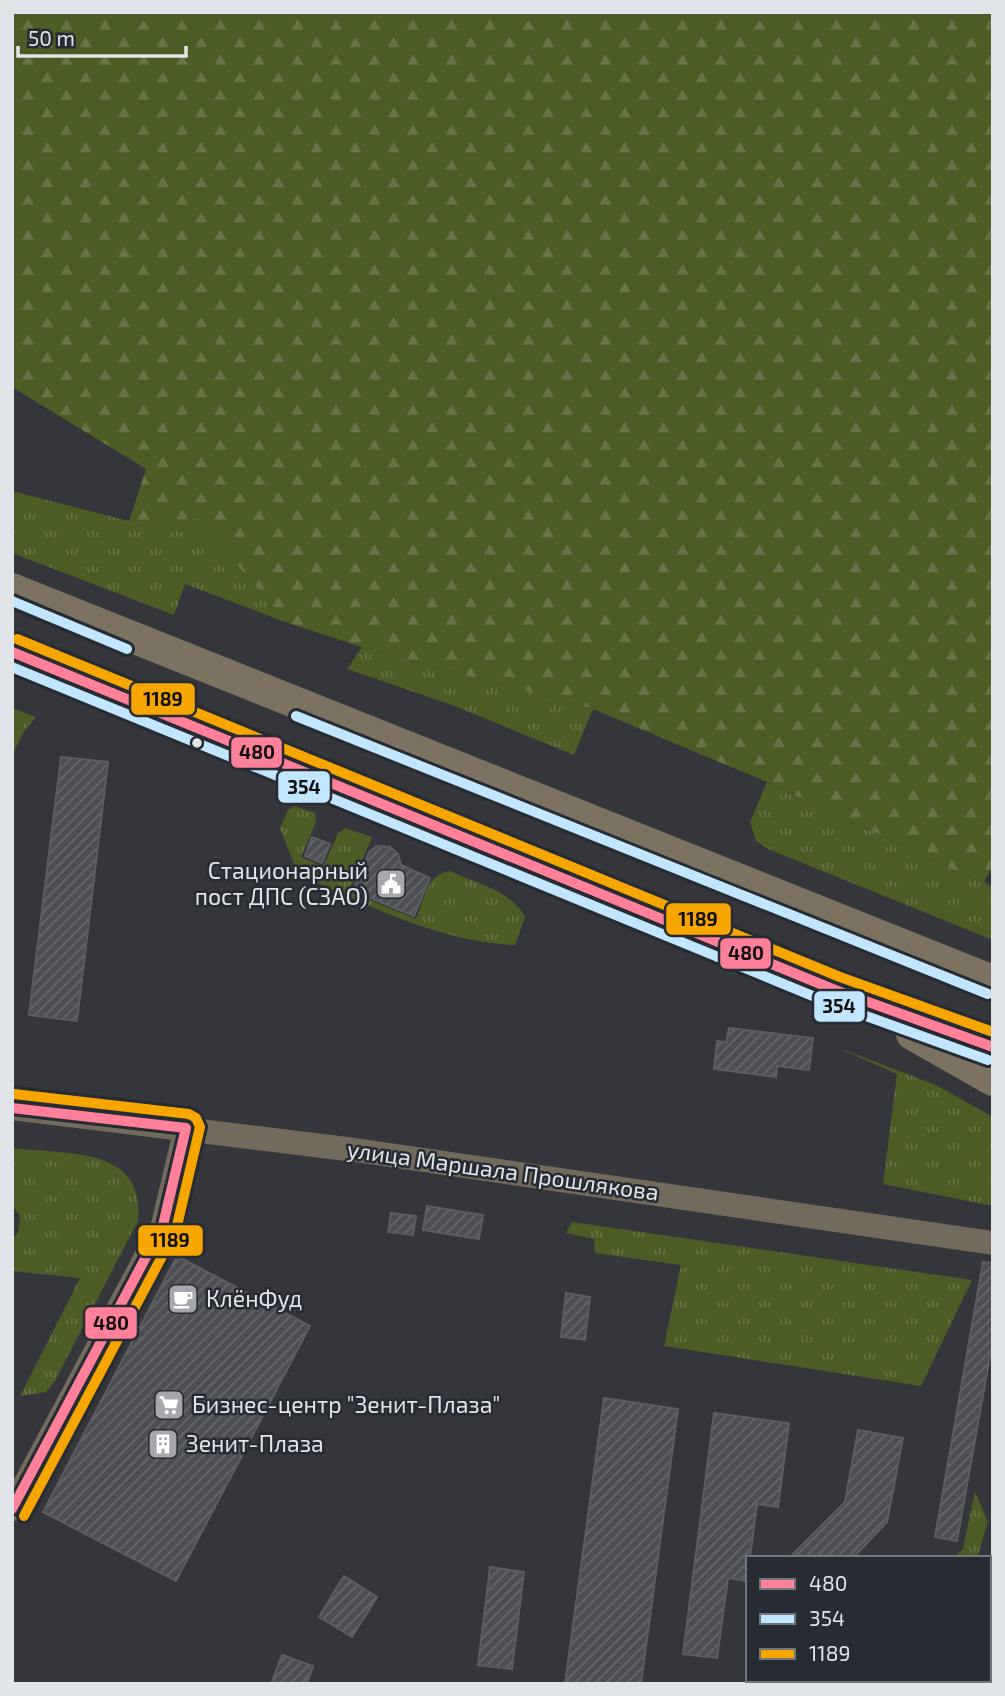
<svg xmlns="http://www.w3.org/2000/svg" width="1005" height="1696" font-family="'Exo 2',sans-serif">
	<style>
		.grass { fill: url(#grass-tufts) }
		.forest { fill: url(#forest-firs) }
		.building { fill: url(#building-hatch); stroke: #5b5d62; stroke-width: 2 }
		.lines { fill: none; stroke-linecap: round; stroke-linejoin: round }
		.minor { stroke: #726a5a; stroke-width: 24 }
		.major { stroke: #7b7260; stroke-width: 32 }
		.bus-1-casing { stroke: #272b33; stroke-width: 16 }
		.bus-2-casing { stroke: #272b33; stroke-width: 16 }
		.bus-3-casing { stroke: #272b33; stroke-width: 16 }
		.bus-1 { stroke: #ff8098; stroke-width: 10 }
		.bus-2 { stroke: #c2e6ff; stroke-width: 10 }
		.bus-3 { stroke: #f7a600; stroke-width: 10 }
		.bus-dot { fill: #e1e4e9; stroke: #272b33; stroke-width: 2.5 }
		.labels { text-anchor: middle; stroke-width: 5; stroke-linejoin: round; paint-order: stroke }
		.poi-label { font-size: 23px; fill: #e1e4e9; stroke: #272b33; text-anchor: start }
		.street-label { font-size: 23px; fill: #e1e4e9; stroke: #272b33 }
		.line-badge { stroke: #272b33; stroke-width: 2.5 }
		.pale-badge-label { font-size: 19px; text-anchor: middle; font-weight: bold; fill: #111 }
	</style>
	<defs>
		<pattern id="grass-tufts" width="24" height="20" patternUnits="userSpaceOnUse" patternTransform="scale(1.75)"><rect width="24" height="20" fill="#4b5c25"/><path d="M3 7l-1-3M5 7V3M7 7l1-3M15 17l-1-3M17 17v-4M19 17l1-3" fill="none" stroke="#657345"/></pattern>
		<pattern id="forest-firs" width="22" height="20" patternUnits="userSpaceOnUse" patternTransform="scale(1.75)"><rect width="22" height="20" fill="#4b5c25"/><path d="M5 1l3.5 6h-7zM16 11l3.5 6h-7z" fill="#657345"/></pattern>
		<pattern id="building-hatch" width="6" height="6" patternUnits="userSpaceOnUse" patternTransform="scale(1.75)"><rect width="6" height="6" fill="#4d4e52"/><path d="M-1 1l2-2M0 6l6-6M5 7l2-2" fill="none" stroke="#66676b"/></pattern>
	</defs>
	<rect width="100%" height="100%" fill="#34363b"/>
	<path class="grass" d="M12 491 129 521 199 518 285 622 185 584 174 615 12 553Z
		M362 647 593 709 574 755 452 705 347 669Z
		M12 708 36 717 24 731 13 754Z
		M767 782 993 888V940L768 849 756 841 750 822Z
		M294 806 315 813 316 822 301 857 323 867 338 833 345 828 372 837 349 892 416 919C424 901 427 873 450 871 473 882 514 892 525 917L515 945C439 942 371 906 302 876L296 869 280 828 288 810Z
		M836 1047 936 1085 993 1117V1206L883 1184 897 1074Z
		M12 1148C66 1155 146 1145 138 1221L55 1381 46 1392 20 1396 80 1278 12 1271V1238L18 1233 20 1216 12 1205Z
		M572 1222 972 1280 921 1386 664 1346 681 1265 595 1253 594 1239 566 1233Z
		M975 1491 988 1522 977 1558H953L963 1549Z
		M826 1680H920L918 1684H808Z"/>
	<path class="forest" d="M12 12H993V867L984 881 993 888 767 782 593 709 362 647 285 622 199 519 129 521 146 469 12 387Z"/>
	<path class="building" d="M61 757 108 762 77 1021 29 1015Z
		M312 837 330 844 322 863 305 856Z
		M377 846 390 847 398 854 401 865 430 878 414 916 353 891 369 852Z
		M729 1028 813 1038 809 1070 777 1066 776 1077 714 1069 717 1041 726 1042Z
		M427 1206 483 1215 479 1239 423 1230Z
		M391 1213 416 1216 413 1235 388 1232Z
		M177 1256 310 1326 176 1581 43 1512Z
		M983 1262 993 1263V1339L957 1541 935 1537Z
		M566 1293 590 1297 585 1340 561 1337Z
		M604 1398 678 1409 641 1684H565Z
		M714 1413 789 1423 778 1507 757 1504 750 1558H748V1581L728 1578 717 1658 683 1654Z
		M858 1430 903 1438 887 1522 853 1558H789L845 1502Z
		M490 1567 524 1572 512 1669 478 1665Z
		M344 1576 377 1597 352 1637 319 1617Z
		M282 1655 313 1666 307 1684H271Z"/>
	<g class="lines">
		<path class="minor" d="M12 1108 355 1150 993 1243
			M12 1509 163 1225 186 1128
			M989 1578 993 1570
			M939 1684 942 1680"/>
		<path class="major" d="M12 589 993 981
			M12 652 835 990 993 1047
			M912 1034 993 1080"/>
		<g class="bus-1-casing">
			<path id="bus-1" d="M12 652 835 990 993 1047
				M12 1108 186 1128
				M12 1509 163 1225 186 1128"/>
		</g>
		<g class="bus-2-casing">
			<path id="bus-2" d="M12 601 127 649
				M12 667 830 1003 988 1060
				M296 716 988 994"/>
		</g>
		<g class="bus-3-casing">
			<path id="bus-3" d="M17 639 840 977 993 1032
				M14 1094 189 1114 196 1118 200 1127 176 1230 24 1516"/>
		</g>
		<use href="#bus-1" class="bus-1"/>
		<use href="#bus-2" class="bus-2"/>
		<use href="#bus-3" class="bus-3"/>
	</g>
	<defs>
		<g id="civic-square" transform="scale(1.575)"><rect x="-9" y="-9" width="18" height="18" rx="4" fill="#a4a7ac" stroke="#272b33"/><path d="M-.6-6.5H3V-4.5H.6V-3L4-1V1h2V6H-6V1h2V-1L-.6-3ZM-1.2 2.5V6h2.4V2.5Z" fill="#fff"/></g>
		<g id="cafe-square" transform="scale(1.575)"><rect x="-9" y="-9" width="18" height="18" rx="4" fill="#a4a7ac" stroke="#272b33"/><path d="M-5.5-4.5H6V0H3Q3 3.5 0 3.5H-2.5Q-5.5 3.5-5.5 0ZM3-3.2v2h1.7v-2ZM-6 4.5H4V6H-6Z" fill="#fff"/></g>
		<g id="supermarket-square" transform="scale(1.575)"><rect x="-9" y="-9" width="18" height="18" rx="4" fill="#a4a7ac" stroke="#272b33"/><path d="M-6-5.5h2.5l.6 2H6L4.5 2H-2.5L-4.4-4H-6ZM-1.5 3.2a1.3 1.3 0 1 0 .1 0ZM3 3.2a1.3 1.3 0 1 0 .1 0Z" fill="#fff"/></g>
		<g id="building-square" transform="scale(1.575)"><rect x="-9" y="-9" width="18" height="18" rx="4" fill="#a4a7ac" stroke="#272b33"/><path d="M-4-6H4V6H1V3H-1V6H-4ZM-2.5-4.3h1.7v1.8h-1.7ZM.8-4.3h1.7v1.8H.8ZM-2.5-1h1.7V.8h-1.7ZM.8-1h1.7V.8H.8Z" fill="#fff"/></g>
	</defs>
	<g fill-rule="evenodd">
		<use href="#civic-square" x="391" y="884"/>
		<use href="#cafe-square" x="183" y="1299"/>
		<use href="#supermarket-square" x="169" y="1405"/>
		<use href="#building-square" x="163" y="1444"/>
	</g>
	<circle class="bus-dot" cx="197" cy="743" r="6"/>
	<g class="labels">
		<g class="poi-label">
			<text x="368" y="879" text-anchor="end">Стационарный<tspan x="368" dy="26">пост ДПС (СЗАО)</tspan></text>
			<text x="206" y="1307">КлёнФуд</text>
			<text x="192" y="1413">Бизнес-центр "Зенит-Плаза"</text>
			<text x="186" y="1452">Зенит-Плаза</text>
		</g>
		<g class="street-label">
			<text transform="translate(503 1171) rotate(8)" y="8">улица Маршала Прошлякова</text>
		</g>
	</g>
	<g class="line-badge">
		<rect x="130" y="682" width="66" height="34" rx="7" fill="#f7a600"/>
		<rect x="230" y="736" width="53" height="33" rx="7" fill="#ff8098"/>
		<rect x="277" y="770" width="54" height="34" rx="7" fill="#c2e6ff"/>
		<rect x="665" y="902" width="67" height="34" rx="7" fill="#f7a600"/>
		<rect x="719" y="937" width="53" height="33" rx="7" fill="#ff8098"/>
		<rect x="813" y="990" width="53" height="33" rx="7" fill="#c2e6ff"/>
		<rect x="137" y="1224" width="67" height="33" rx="7" fill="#f7a600"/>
		<rect x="84" y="1306" width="54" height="34" rx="7" fill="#ff8098"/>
	</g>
	<g class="pale-badge-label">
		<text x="163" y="706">1189</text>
		<text x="257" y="759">480</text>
		<text x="304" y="794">354</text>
		<text x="698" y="926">1189</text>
		<text x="746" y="960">480</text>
		<text x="839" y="1013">354</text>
		<text x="170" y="1247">1189</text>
		<text x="111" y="1330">480</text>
	</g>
	<rect width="1005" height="1696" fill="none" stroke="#e1e4e9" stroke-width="28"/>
	<rect x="746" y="1556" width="245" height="126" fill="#272b33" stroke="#71757c" stroke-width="2"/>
	<rect x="760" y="1579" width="35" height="10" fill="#ff8098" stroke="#71757c" stroke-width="2"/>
	<text x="809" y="1591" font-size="21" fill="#e1e4e9">480</text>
	<rect x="760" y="1614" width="35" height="10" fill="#c2e6ff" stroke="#71757c" stroke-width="2"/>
	<text x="809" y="1626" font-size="21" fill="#e1e4e9">354</text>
	<rect x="760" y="1649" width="35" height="10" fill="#f7a600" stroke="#71757c" stroke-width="2"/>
	<text x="809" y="1661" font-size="21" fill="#e1e4e9">1189</text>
	<path d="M18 46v10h168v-10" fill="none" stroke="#e1e4e9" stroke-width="3.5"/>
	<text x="28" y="46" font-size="21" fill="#e1e4e9" stroke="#272b33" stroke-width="5" paint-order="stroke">50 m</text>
</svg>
